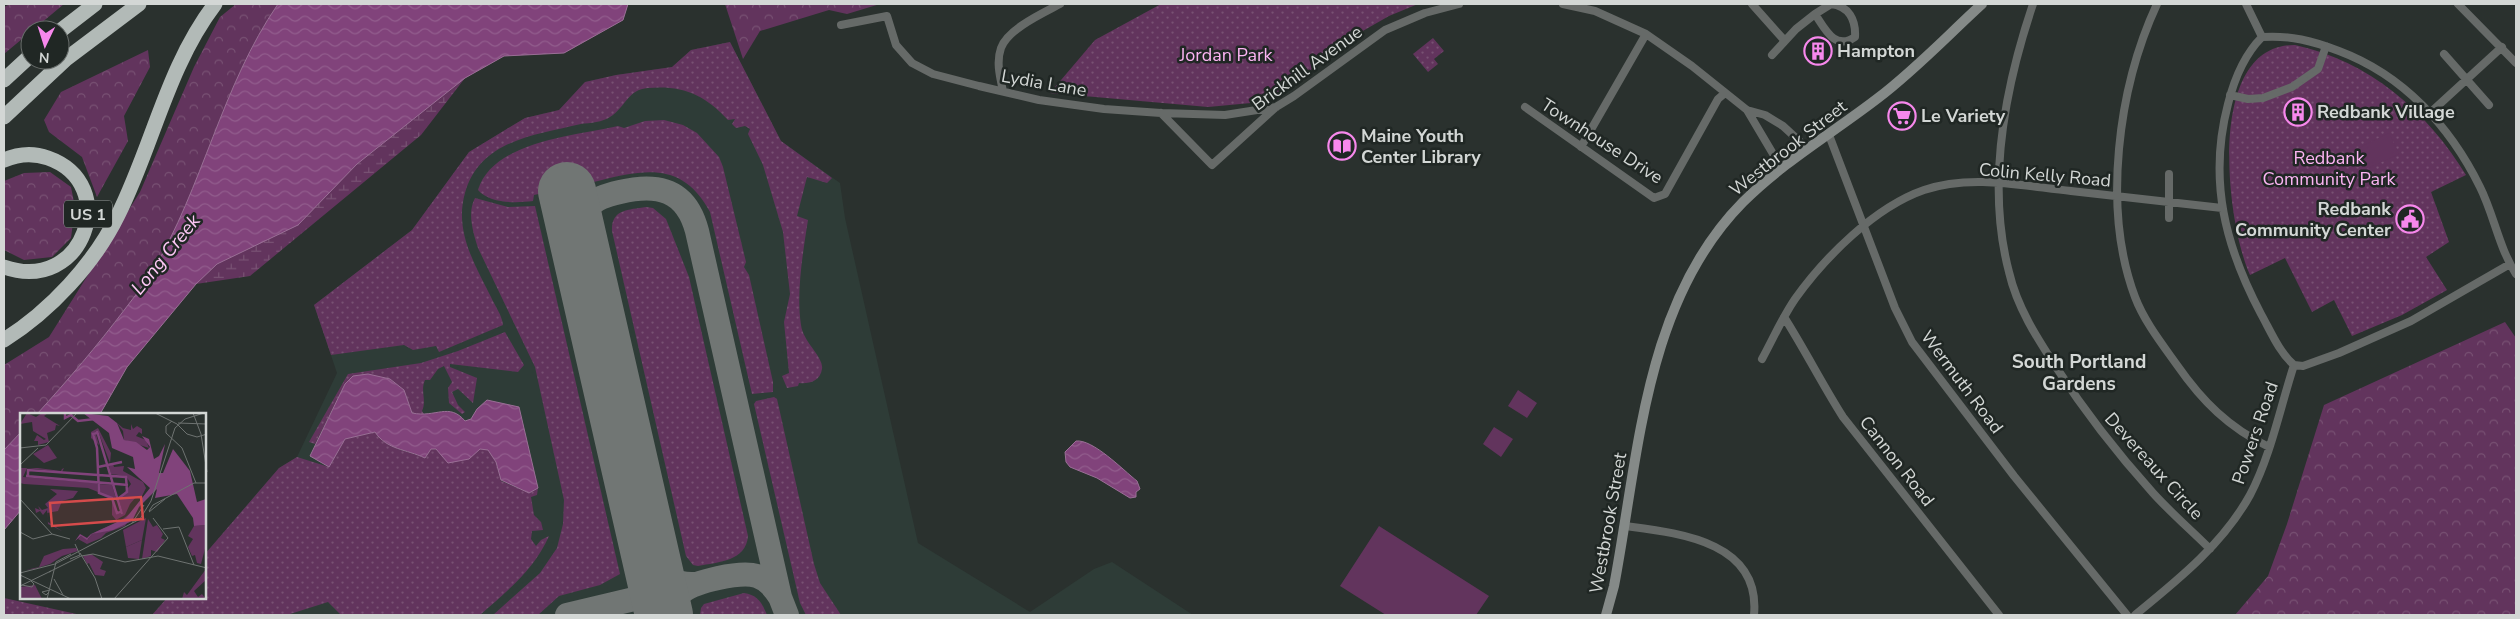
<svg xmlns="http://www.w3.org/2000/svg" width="2520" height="619" font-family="'Nunito Sans',sans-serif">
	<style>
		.built { fill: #2e3c37 }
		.green { fill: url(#green-dots) }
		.forest { fill: url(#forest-crowns) }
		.wetland { fill: url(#wetland-marsh) }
		.pitch { fill: #62345d }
		.water { fill: url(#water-waves); stroke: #9a6f96 }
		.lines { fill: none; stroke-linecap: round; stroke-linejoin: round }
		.taxiway { stroke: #717674; stroke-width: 24 }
		.runway { stroke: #717674; stroke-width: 58 }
		.street { stroke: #666a68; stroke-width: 8 }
		.secondary { stroke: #858a88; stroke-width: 10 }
		.highway { stroke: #b2bab7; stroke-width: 15 }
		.labels { text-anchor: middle; stroke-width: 5; stroke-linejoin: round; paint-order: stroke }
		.shield { fill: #202724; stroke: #9da2a0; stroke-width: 1 }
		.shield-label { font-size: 16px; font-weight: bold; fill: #d3d7d5 }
		.poi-label { font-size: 18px; font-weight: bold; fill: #d3d7d5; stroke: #202724; text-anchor: start }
		.park-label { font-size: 18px; fill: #fcb4f3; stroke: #202724 }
		.street-label { font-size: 18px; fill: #d3d7d5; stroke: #202724 }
		.water-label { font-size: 19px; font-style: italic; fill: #fec8f6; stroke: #202724 }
		.neighbourhood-label { font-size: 19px; font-weight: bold; fill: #d3d7d5; stroke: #202724 }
		.inset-river { fill: none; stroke: #81437b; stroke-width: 2.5 }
		.inset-road { fill: none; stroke: #6e7371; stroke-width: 1 }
		.view { fill: #d54b4b; fill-opacity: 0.15; stroke: #d54b4b; stroke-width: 2.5 }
		.inset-edge { fill: none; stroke: #d3d7d5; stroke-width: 2.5 }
	</style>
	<defs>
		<pattern id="green-dots" width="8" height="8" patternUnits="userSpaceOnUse" patternTransform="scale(1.25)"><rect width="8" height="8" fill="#62345d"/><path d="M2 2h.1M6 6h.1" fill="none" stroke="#785173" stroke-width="1.8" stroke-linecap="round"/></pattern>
		<pattern id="forest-crowns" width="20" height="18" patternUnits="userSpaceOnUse" patternTransform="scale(1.25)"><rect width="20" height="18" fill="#62345d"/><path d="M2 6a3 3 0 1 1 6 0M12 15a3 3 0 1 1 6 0" fill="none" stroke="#785173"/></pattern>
		<pattern id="wetland-marsh" width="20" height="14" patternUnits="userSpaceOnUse" patternTransform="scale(1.25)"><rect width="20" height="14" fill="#62345d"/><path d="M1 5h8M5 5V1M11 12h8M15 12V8" fill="none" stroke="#785173"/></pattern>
		<pattern id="water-waves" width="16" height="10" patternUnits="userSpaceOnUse" patternTransform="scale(1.25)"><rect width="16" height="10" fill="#81437b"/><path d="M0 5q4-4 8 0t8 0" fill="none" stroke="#925d8d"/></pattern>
	</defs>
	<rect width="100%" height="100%" fill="#2a312e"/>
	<path class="built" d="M730 42 781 141 840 183 845 218 918 543 1030 612 1094 569 1112 562 1193 615H152L167 598H205V554L279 468 297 457 337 373 314 305 412 230 469 152 525 118 559 110 585 82 616 75 672 67 691 50Z"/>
	<path class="green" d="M1161 4H1418L1389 16 1361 32 1279 94 1251 103 1208 107 1050 93 1095 40Z
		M1433 38 1444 51 1434 59 1438 64 1428 72 1413 54Z
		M730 42 781 141 832 178 827 183 807 177 797 216 808 220C803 252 796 293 801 325 803 342 824 357 822 369 820 382 808 384 799 383L798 386 787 388 782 376 789 373 784 322 790 294 783 232 763 165 748 134 750 129 745 126 736 128 732 124 735 119 728 120C705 95 683 85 648 88 628 89 625 108 610 117 603 122 590 123 581 124 535 135 480 140 465 193 454 231 475 265 491 297 495 306 502 315 503 325L439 352 436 346 413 350 404 345 331 355 314 305 412 230 469 152 525 118 559 110 585 82 616 75 672 67 691 50Z
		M2295 45C2369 61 2427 111 2466 175L2431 192 2449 242 2426 257 2447 290 2402 315 2352 336 2334 300 2312 312 2285 258 2250 275C2226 222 2205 44 2295 45Z
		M664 120 683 125 697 133 719 157 723 167 746 262 744 267 749 275 773 382V392L752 394 710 212C683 162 646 169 598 181 577 186 555 190 534 195L533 201C516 203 490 204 478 190 493 141 575 136 618 126L624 128 645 121Z
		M475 198 508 207 535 206 620 574 600 585 559 596 538 615H493L540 573 557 548 563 524 564 500 535 367 478 248C473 232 467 213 475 198Z
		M646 207 653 208 666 219 689 277 748 536C746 561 719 562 698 566L693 565 686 556 612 231C611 209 628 210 646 207Z
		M505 332 524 365 518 372 450 364V367L477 378 473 403 458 389 452 392 458 405 465 412 462 414 449 403 448 388 452 382 444 366 438 369 430 380H425C420 391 427 400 422 411L425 416 412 413 404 390 390 379 345 384 315 444 309 442 348 374 421 363 458 351Z
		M774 397 777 399 814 564 820 583 841 615H806L800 603 754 404 756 401Z
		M375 432C387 450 406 450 425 458L431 449 475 453 480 449 488 450 496 462 501 481 529 493 538 488 537 495 531 497 534 515 541 522 543 530 532 531 531 539 536 546 541 540 549 536C534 570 507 591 480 615H341L328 602 287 615H152L167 598H205V554L279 468 297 457 329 467 345 439Z
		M744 593C758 595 762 603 767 615H700L701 608 704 604Z
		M4 598 81 615H4Z"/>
	<path class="forest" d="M10 4H64L4 54V7Z
		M236 4H278C222 85 203 187 152 272 144 285 134 297 125 309 97 346 68 380 37 414H21V432L4 450V365L49 337 140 192 194 67 220 17Z
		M725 4H880L847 14 829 10 760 31 743 59Z
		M148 50 150 67 124 116 128 141 97 197 82 157 49 132 44 120 61 92Z
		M50 172 71 187 75 207 71 238 52 257 24 260 4 250V181L24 173Z
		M2505 322 2516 338V615H2235L2268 576 2287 524 2324 405Z"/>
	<path class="wetland" d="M628 4 623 20 564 53 504 56 465 78 421 135 250 276 196 284 209 238 353 88Z"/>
	<path class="pitch" d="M2389 133 2399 154 2364 170 2354 150Z
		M1518 390 1537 403 1527 418 1508 406Z
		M1494 427 1513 439 1501 457 1483 444Z
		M1379 526 1489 596 1476 615H1386L1340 586Z"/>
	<path class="water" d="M278 4H628L623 20 564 53 504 56 465 78 357 164 298 225 217 264 196 284 127 367 100 414H37C68 380 97 346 125 309 134 297 144 285 152 272 203 187 222 85 278 4Z
		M368 374 390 379 404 390 412 413C436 418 449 402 465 421L471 419 477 409 487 400 519 407 538 488 529 493 501 480 496 462 488 450 480 449 469 459 448 463 436 449H431L425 458C406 449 387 450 375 432L345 439 329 467 310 456 345 384 353 376Z
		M21 432V510L4 530V450Z
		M1076 441C1093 439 1123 470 1137 481L1140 489 1136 492V497L1130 498 1097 478 1070 467 1066 462 1065 452Z"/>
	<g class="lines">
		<path class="taxiway" d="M578 239C579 228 580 218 587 209 595 198 607 195 620 192 657 183 686 189 697 231L780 597 787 615
			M650 559C662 574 673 585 694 584
			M567 615 689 586
			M668 615C670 606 675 598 682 592 695 581 741 571 757 576 768 580 774 588 780 597"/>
		<path class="runway" d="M567 191 664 615"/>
		<path class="street" d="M1563 4 1595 11 1646 34 1692 66 1747 110 1765 115 1783 126 1808 149
			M1752 4 1785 41
			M1831 4C1849 6 1856 20 1855 37 1835 51 1825 29 1815 14Z
			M2033 4C2005 87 1986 185 2009 272 2017 307 2037 338 2056 367 2085 412 2117 453 2153 493 2171 513 2191 530 2210 549
			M2157 4C2118 88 2102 209 2135 297 2144 321 2162 344 2177 365 2202 401 2229 428 2269 447
			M2246 4 2262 37
			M2458 4 2516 63
			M841 25 887 16 896 45 912 63 933 74 979 86 1039 100 1104 109 1161 113 1225 115 1276 107
			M2262 37C2290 35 2313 41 2339 51 2403 75 2450 126 2480 187 2494 215 2499 248 2516 274
			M2262 37C2244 55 2234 80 2228 104 2208 180 2225 246 2261 314 2271 332 2279 352 2294 365
			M2444 54 2489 105
			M1772 55 1796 29 1815 14
			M1003 91C1000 77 996 62 1001 48 1008 29 1043 13 1060 4
			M2230 95 2248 99 2263 98 2292 87 2318 69 2326 46
			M1525 107 1654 198 1665 194 1718 99 1725 93
			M1747 110 1782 169
			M2431 112 2502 47
			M1161 113 1212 165 1276 107 1294 96 1385 30 1425 13 1459 4
			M1829 135 1895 308 1912 342 2014 476 2127 615
			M1581 147 1646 34
			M2169 218V174
			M1784 317C1805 350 1822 384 1843 417L1999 615
			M1762 359C1773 339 1782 318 1795 299 1825 257 1875 207 1924 190 1971 174 2023 186 2071 191 2121 197 2172 202 2222 208
			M2294 365 2303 366 2339 353 2411 321 2510 264
			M1625 526C1678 533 1761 541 1754 615
			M2135 615C2178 580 2223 544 2250 495 2271 455 2280 408 2294 365"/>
		<path class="secondary" d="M1606 615 1614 586C1639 455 1644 302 1743 202 1783 162 1834 132 1878 98 1915 70 1948 35 1982 4"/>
		<path class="highway" d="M60 31 95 4
			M4 80 30 56
			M4 117 66 59 139 4
			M4 160C18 154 34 153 48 158 122 184 84 295 4 267
			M4 340C50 311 94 264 118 215 153 145 167 67 215 4"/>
	</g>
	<defs>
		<g id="building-ring" transform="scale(1.4375)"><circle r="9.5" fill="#202724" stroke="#f788ec" stroke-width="1.5"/><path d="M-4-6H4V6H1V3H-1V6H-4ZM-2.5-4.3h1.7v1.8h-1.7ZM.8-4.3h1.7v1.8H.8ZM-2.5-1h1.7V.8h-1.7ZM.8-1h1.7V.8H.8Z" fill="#f788ec"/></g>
		<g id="supermarket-ring" transform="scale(1.4375)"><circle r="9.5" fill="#202724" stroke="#f788ec" stroke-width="1.5"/><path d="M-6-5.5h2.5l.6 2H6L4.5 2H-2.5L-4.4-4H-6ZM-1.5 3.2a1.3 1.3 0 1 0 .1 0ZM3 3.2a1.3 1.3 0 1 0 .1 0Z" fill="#f788ec"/></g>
		<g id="library-ring" transform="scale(1.4375)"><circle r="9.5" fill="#202724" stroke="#f788ec" stroke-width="1.5"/><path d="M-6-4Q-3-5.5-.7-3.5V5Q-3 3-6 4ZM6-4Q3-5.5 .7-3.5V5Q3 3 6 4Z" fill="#f788ec"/></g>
		<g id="civic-ring" transform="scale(1.4375)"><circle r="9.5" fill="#202724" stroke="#f788ec" stroke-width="1.5"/><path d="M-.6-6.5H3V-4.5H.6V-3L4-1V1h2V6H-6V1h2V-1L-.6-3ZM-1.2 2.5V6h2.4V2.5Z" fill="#f788ec"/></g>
	</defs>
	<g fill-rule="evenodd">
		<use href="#building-ring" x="1818" y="51"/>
		<use href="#building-ring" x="2298" y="112"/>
		<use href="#supermarket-ring" x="1902" y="116"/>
		<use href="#library-ring" x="1342" y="146"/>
		<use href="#civic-ring" x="2410" y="219"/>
	</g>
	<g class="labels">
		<rect class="shield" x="64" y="200.5" width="48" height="27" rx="4"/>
		<g class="shield-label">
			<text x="88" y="220">US 1</text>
		</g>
		<g class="poi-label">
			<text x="1837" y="57">Hampton</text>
			<text x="2317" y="118">Redbank Village</text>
			<text x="1921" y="122">Le Variety</text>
			<text x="1361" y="142">Maine Youth<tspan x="1361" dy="21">Center Library</tspan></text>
			<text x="2391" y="215" text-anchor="end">Redbank<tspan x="2391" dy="21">Community Center</tspan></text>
		</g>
		<g class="park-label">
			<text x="1226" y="61">Jordan Park</text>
			<text x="2329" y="164">Redbank<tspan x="2329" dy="21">Community Park</tspan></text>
		</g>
		<g class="street-label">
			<text transform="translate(1307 68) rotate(-36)" y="6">Brickhill Avenue</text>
			<text transform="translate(1044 83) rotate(10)" y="6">Lydia Lane</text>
			<text transform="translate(1602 141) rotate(33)" y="6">Townhouse Drive</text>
			<text transform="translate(1788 148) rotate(-38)" y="6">Westbrook Street</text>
			<text transform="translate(2045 175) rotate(5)" y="6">Colin Kelly Road</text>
			<text transform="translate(1962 382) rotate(53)" y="6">Wermuth Road</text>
			<text transform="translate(2255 433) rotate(-71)" y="6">Powers Road</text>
			<text transform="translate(1897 461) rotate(52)" y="6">Cannon Road</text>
			<text transform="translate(2154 466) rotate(48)" y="6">Devereaux Circle</text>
			<text transform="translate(1608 523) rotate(-80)" y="6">Westbrook Street</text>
		</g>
		<g class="water-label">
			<text transform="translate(165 254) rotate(-51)" y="7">Long Creek</text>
		</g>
		<g class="neighbourhood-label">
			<text x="2079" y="368">South Portland<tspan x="2079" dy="22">Gardens</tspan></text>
		</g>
	</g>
	<g transform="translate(20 413)">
		<rect width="186" height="186" fill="#2a312e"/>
		<path d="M78 15 91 40 90 50 78 18 73 20 72 21 73 24 76 21 79 32 71 25V19ZM93 51 94 54 104 53 103 58 123 69 126 75 121 85 116 84 110 91 105 102 96 107 92 102V87L82 82 92 86 97 101H103L99 87 111 71 106 63 91 61 89 53ZM0 55H18L41 58 42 56 44 55 42 59 7 55 3 64 77 70 78 79 68 75 4 71 0 70ZM79 71 92 72 96 86 80 80ZM71 141 83 149 80 156 86 158 84 163 75 162 69 150 67 151 63 143Z" fill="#62345d"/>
		<path d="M7 0 16 4 22 0H28L24 3 40 13 36 12 35 17 27 20 29 29 18 32V28H14L17 22 24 27 26 26 13 18 12 9 0 11ZM97 10 103 15 111 17V11L113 16 117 13 122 16V21L119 19 116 23 126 27 129 35 104 27 103 18ZM30 76 58 78 53 85 42 88 38 98 27 100 28 109 42 118 28 111 27 97 23 102 20 98 16 100 15 95 20 97 18 93 22 97 28 95 25 91 37 81ZM126 105 122 127 106 134 103 117ZM56 135 58 138 42 143 30 151 14 156 6 157 19 154 24 143 43 136ZM186 156V167L174 178 178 184 182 181 186 186H162L164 179 167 182ZM15 172 22 186H0V174Z" fill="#62345d"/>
		<path d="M115 97 105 113 86 120 81 125 67 131 58 126 61 123 68 126 72 121 96 115 76 119 100 108Z" fill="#62345d"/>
		<path d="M28 32 37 45 24 50 13 41ZM128 106 133 114 137 112 143 121 141 125 145 127 137 139 131 137V143L122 146ZM186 112V132L181 151 177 150 175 142 172 143 168 134 173 126 168 123 174 113ZM122 127 119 146 108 145 106 134Z" fill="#62345d"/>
		<path d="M63 0 88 3 97 10 104 27 116 29 127 37 130 34 122 23 129 26 134 46 139 43 145 31 139 60H143L153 36 170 58 177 89 186 86V112L174 113 173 105 157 81 135 85 137 76 119 94 112 108 93 117 72 121 67 127 61 123 55 128 60 121 67 125 71 121 106 105 130 75 107 54 115 56 113 44 92 35 89 20Z" fill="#81437b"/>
		<path class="inset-river" d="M45 0V5L51 2 58 8 75 6M77 18 102 101M77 20 73 21 77 35 79 80 92 85 97 100 101 99M78 54 102 49M6 63 108 72M8 63V57L106 64 107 79 96 87"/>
		<path class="inset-road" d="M135 0 157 11 167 21 177 24 187 21M173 0 181 21 187 59M152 8 146 13V20L162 35 176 70M158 10 187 11M0 35 26 32 57 0M0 52 18 35M0 86 32 121M129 98 133 92 174 70H187M129 99 145 86M112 110 124 92M143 116 159 114 174 152M0 119 13 126 32 121 50 126M60 140 75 165 82 186M50 146 60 142 55 131M29 159 61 143 73 141 105 149 138 143 187 155M0 160 35 151 120 106 131 88 155 15 165 6 184 0M0 162 51 186M34 166 43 182M2 172 12 174 14 171 11 168M0 173 31 158M29 179 26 182 22 179 30 177M27 186 36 149 51 141M94 186 148 125 133 105"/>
		<path class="view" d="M121 84 123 106 32 113 30 90Z"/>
		<rect width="186" height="186" class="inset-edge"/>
	</g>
	<rect width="2520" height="619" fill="none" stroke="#d3d7d5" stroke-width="10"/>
	<g transform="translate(45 45) rotate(184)"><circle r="24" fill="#202724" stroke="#686d6b"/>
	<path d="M0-4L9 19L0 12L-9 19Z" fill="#f788ec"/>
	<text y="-8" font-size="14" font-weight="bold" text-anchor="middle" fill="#d3d7d5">N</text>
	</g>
</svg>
